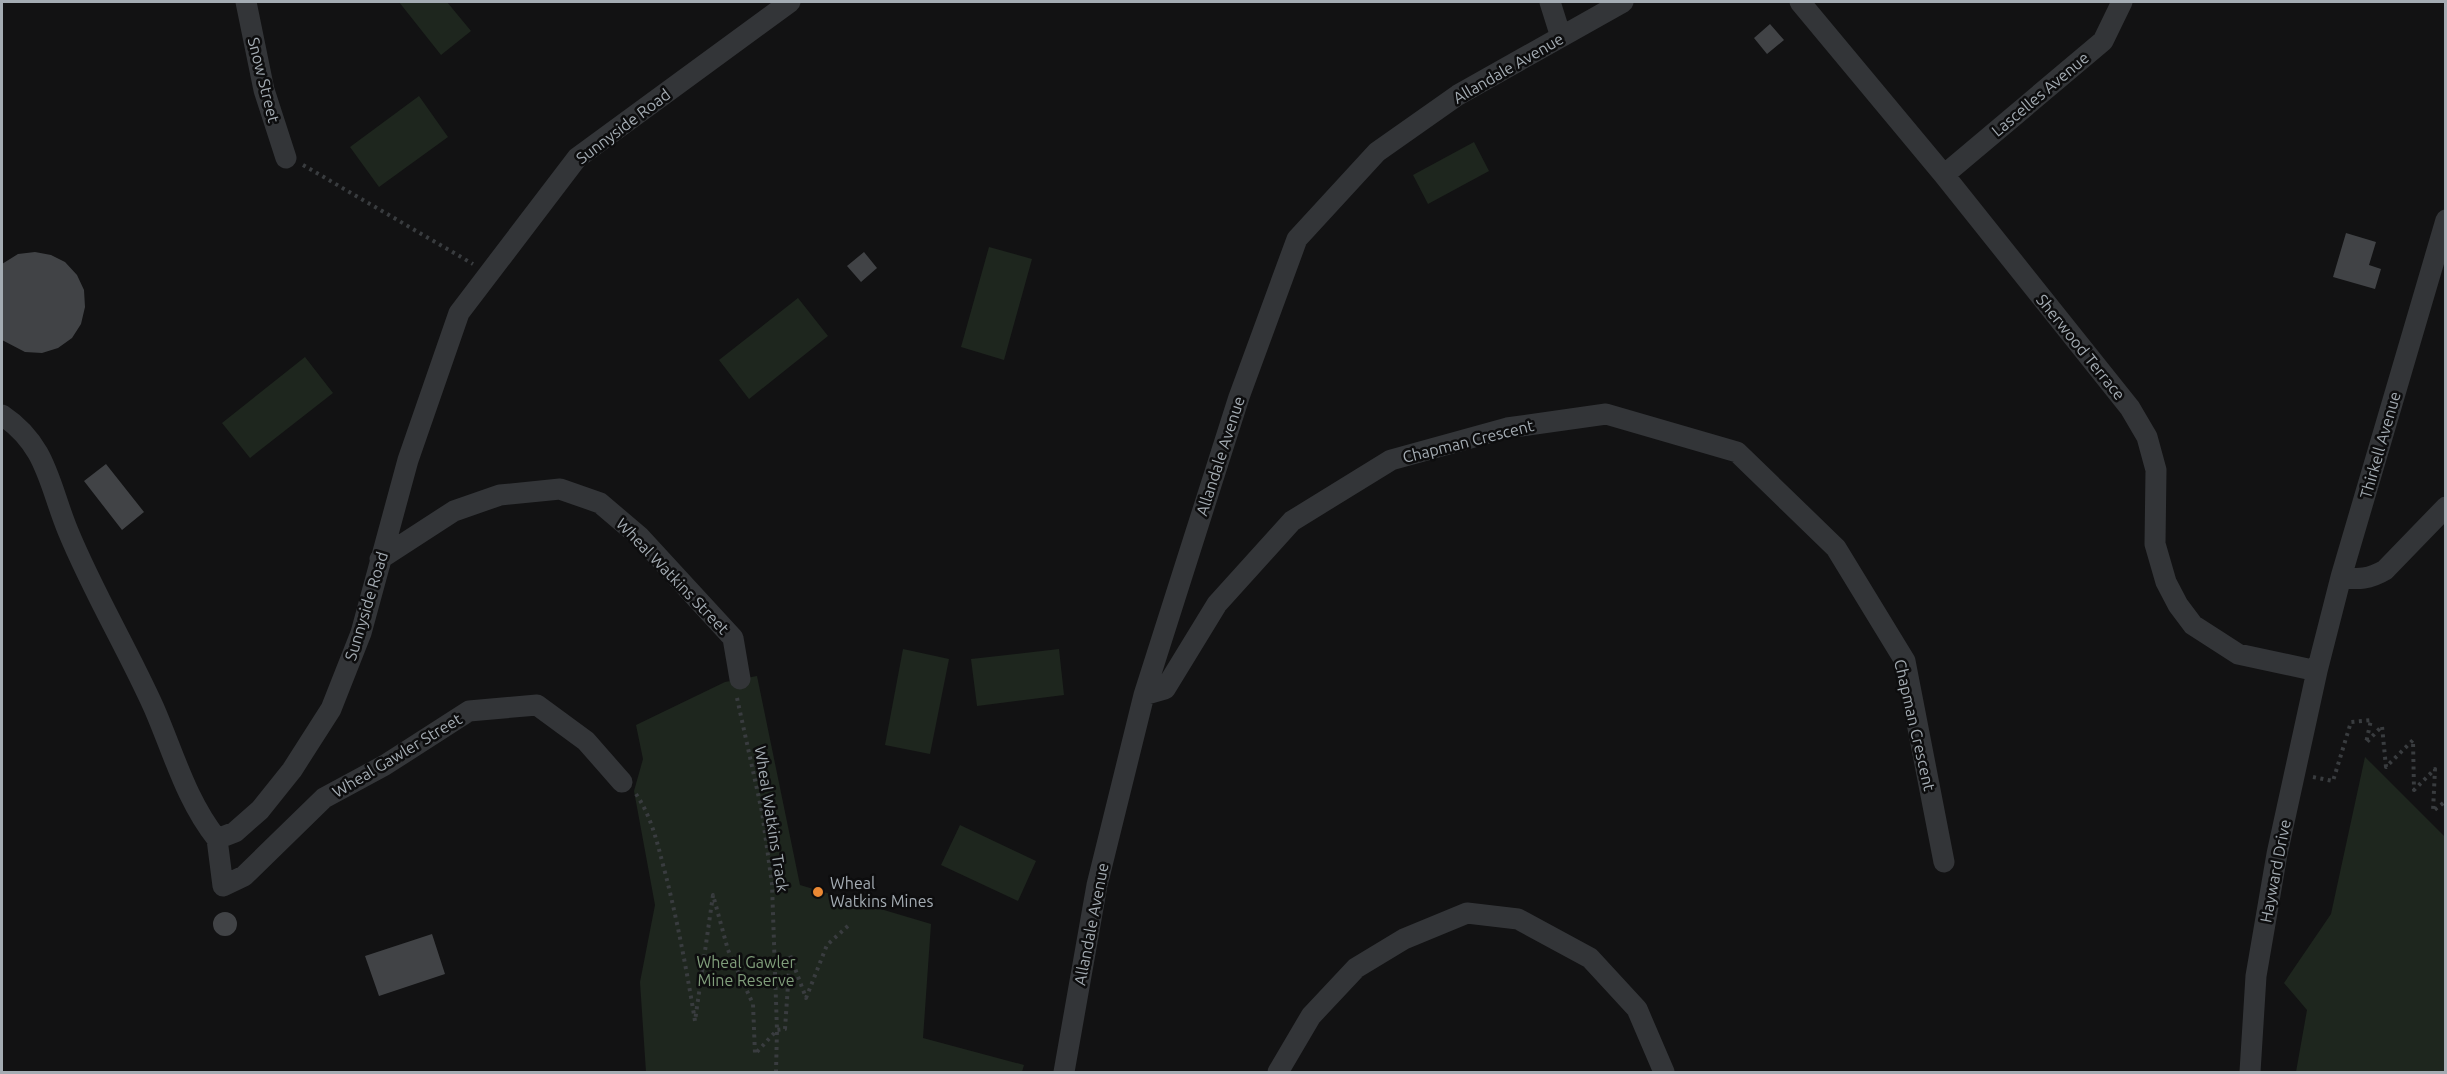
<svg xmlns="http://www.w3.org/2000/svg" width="2447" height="1074" font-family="Ubuntu,sans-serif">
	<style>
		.green { fill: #1e261e }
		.building { fill: #414346 }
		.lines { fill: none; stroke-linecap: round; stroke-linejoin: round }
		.path { stroke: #393c3f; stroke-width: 4; stroke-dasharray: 3 4.5; stroke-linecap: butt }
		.minor { stroke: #333538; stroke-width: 21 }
		.poi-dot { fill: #ea8833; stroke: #0d0d0e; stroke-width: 2 }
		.labels { text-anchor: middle; stroke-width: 5; stroke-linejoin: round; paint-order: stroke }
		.street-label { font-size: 16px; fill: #a4acb3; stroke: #0d0d0e }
		.poi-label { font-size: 16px; fill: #a4acb3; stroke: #0d0d0e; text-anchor: start }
		.park-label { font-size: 16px; fill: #809e7b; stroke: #0d0d0e }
	</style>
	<rect width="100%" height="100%" fill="#121213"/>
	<path class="green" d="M399 2H447L471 31 441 55Z
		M419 96 448 137 379 187 350 147Z
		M1474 142 1489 171 1428 204 1413 175Z
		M989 247 1032 259 1004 360 961 347Z
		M798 298 828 336 749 399 719 360Z
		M305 357 333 393 250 458 222 423Z
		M903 649 949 659 930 754 885 745Z
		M1059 649 1064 695 977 706 971 659Z
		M757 676 800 885 931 924 923 1038 1024 1065 1022 1072H646L640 982 655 905 634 791 643 759 636 725 725 682Z
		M2365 757 2445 837V1072H2296L2307 1010 2284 983 2331 914Z
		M960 825 1036 861 1018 901 941 865Z"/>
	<path class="building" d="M1770 24 1784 40 1767 54 1754 38Z
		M2346 233 2376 242 2369 265 2381 269 2375 289 2333 277Z
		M35 252 51 255 65 262 77 275 84 290 85 307 81 324 72 338 58 348 42 353 25 352 2 340V264L18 254Z
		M864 252 877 268 861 282 847 266Z
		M106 464 144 512 122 530 84 481Z
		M213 924a12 12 0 1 1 24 0a12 12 0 1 1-24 0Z
		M432 934 445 974 379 996 365 956Z"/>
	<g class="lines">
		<path class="path" d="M303 165 473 264
			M737 698 762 812 772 884 777 1030 776 1072
			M2313 777 2333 781 2351 722 2371 720 2366 743 2382 726 2386 767 2413 740 2414 790 2435 769 2433 811 2446 801
			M636 794C653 819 658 847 666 876 678 924 687 972 695 1021L713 895 728 950 753 1004 755 1054 777 1030 785 1029 790 955 806 998 827 945 850 924"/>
		<path class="minor" d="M246 2 264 90 286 158
			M1550 2 1561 37
			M1800 2 1944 175 2130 408 2147 437 2156 470 2155 544 2166 582 2178 605 2193 625 2238 654 2317 671
			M1944 175 2103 41 2122 2
			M2 415C47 445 49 485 68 531 93 592 127 648 154 708 174 754 186 800 217 839L235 832 260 810 292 770 331 709 361 633 408 460 459 313 577 158 790 2
			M380 559 454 511 500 495 560 489 600 503 640 537 733 638 740 679
			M2341 577C2358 580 2370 579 2385 570L2446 507
			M1144 695 1165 689 1217 604 1292 521 1391 460 1507 428 1606 414 1737 452 1836 548 1905 661 1944 862
			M217 839 223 886 244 876 324 798 385 765 469 711 537 705 586 741 622 782
			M1064 1072 1097 885 1144 695 1239 397 1297 239 1377 152 1458 95 1623 2
			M1278 1072 1311 1016 1356 968 1404 939 1467 913 1518 919 1590 958 1637 1009 1664 1072
			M2250 1072 2256 976 2277 854 2317 671 2341 577 2446 220"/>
	</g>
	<circle class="poi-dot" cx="818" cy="892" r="6"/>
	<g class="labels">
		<g class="street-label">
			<text transform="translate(1508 68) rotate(-30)" y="6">Allandale Avenue</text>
			<text transform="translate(264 80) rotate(76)" y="6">Snow Street</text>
			<text transform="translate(2040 94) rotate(-40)" y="6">Lascelles Avenue</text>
			<text transform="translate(623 126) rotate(-37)" y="6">Sunnyside Road</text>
			<text transform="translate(2081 347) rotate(51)" y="6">Sherwood Terrace</text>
			<text transform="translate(1468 441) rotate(-14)" y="6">Chapman Crescent</text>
			<text transform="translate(2380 445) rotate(-74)" y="6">Thirkell Avenue</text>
			<text transform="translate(1220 456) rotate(-72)" y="6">Allandale Avenue</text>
			<text transform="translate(673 576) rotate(46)" y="6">Wheal Watkins Street</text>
			<text transform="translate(366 606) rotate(-73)" y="6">Sunnyside Road</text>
			<text transform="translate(1915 725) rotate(77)" y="6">Chapman Crescent</text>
			<text transform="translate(397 755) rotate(-31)" y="6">Wheal Gawler Street</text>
			<text transform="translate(772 819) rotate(81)" y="6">Wheal Watkins Track</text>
			<text transform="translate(2275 871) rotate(-79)" y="6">Hayward Drive</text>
			<text transform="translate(1091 924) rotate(-79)" y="6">Allandale Avenue</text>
		</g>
		<g class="poi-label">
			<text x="830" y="889">Wheal<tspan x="830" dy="18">Watkins Mines</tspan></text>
		</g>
		<g class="park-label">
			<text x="746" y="968">Wheal Gawler<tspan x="746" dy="18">Mine Reserve</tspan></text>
		</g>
	</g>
	<rect width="2447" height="1074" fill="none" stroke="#a4acb3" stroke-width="6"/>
</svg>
